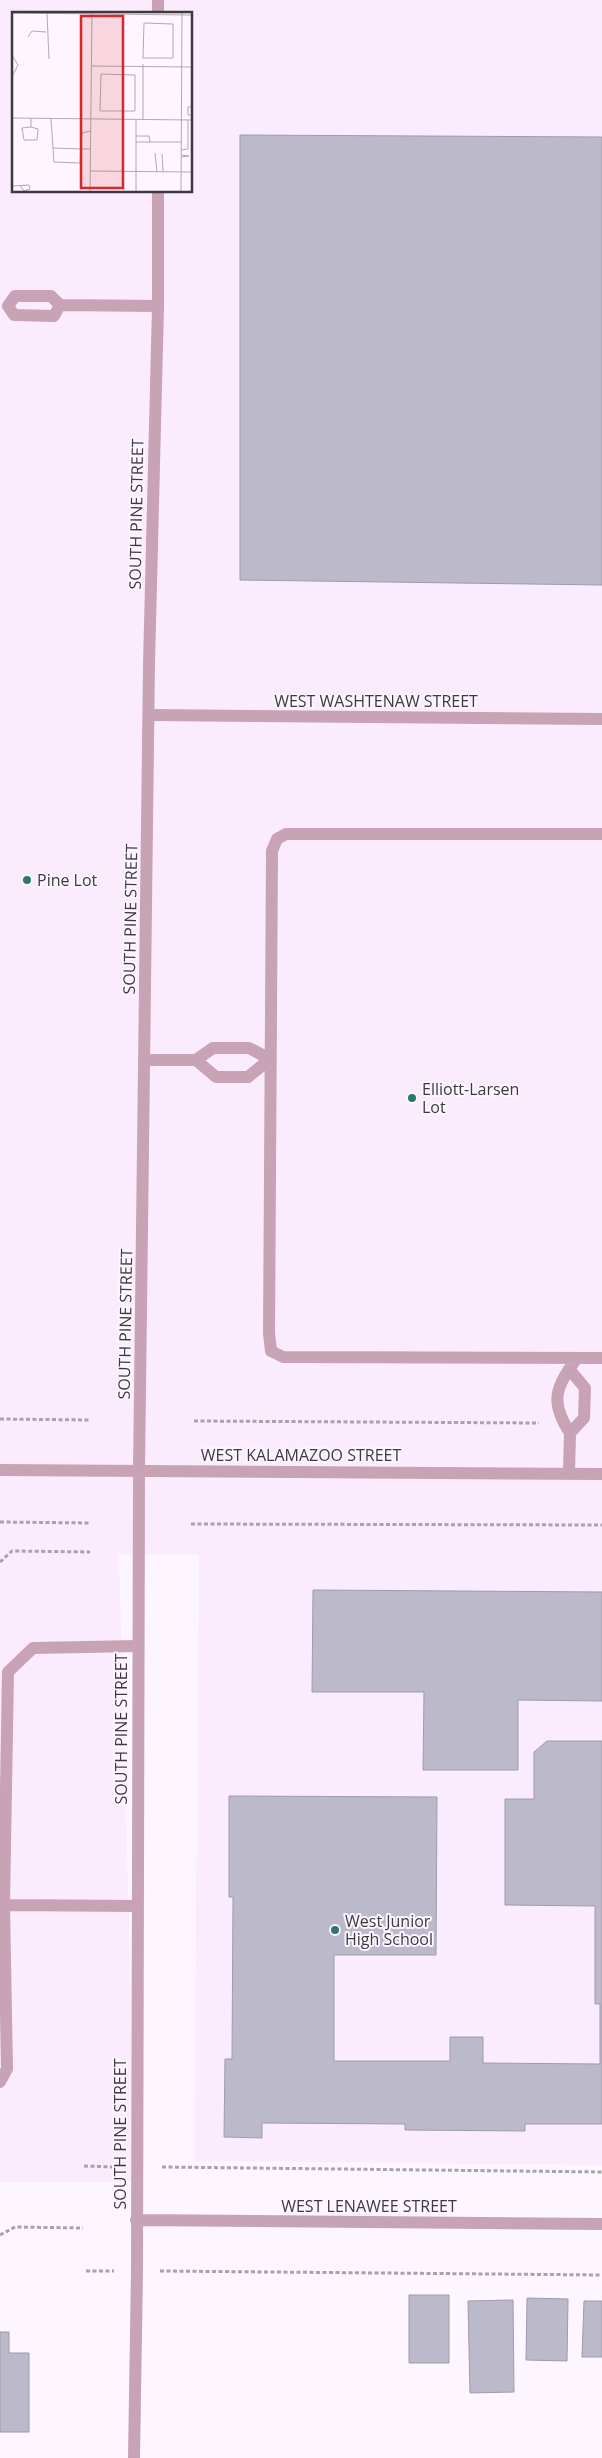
<svg xmlns="http://www.w3.org/2000/svg" width="602" height="2458" font-family="'Open Sans',sans-serif">
	<style>
		.built { fill: #fbecfd; fill-rule: evenodd }
		.building { fill: #bcb9cb; stroke: #9f9bad }
		.lines { fill: none; stroke-linecap: round; stroke-linejoin: round }
		.path { stroke: #a8a2aa; stroke-width: 3; stroke-dasharray: 4 2.5; stroke-linecap: butt }
		.service { stroke: #c7a3b5; stroke-width: 12 }
		.minor { stroke: #c7a3b5; stroke-width: 12 }
		.tertiary { stroke: #c7a3b5; stroke-width: 12 }
		.poi-dot { fill: #2d7671; stroke: #fdf5ff; stroke-width: 2 }
		.labels { text-anchor: middle; stroke-width: 4; stroke-linejoin: round; paint-order: stroke }
		.street-label { font-size: 16px; fill: #3e393f; stroke: #fdf5ff }
		.poi-label { font-size: 16px; fill: #3e393f; stroke: #fdf5ff; text-anchor: start }
		.inset-road { fill: none; stroke: #b1aab2; stroke-width: 1 }
		.view { fill: #d62828; fill-opacity: 0.15; stroke: #d62828; stroke-width: 2.5 }
		.inset-edge { fill: none; stroke: #3e393f; stroke-width: 2.5 }
	</style>
	<rect width="100%" height="100%" fill="#fdf5ff"/>
	<path class="built" d="M0 0H602V2165L194 2161 199 1555H119L136 2182H0ZM14 14H191V191H14Z"/>
	<path class="building" d="M240 135 602 137V585L240 580Z
		M313 1590 602 1592V1701L518 1700V1770H423L424 1692H312Z
		M547 1741H602V2124H525V2131L405 2130V2124L262 2123V2138L224 2137 225 2059H232L233 1897H229V1796L437 1797 436 1955H334V2061H450V2037H483V2063L600 2064V2004H595V1906L505 1905V1799H534V1752Z
		M409 2295H449V2363H409Z
		M527 2298 568 2299 567 2361 526 2360Z
		M513 2300 514 2392 470 2393 468 2301Z
		M584 2301H602V2357H582Z
		M0 2332H9V2353H29V2432H0Z"/>
	<g class="lines">
		<path class="path" d="M0 1419 90 1420
			M194 1421 539 1423
			M0 1522 90 1523
			M191 1524 602 1525
			M0 1562 12 1551 90 1552
			M84 2166 113 2167
			M162 2167 602 2172
			M0 2235 15 2227 83 2228
			M86 2271H114
			M160 2271 602 2275"/>
		<path class="service" d="M60 305 54 316 14 315 8 306 15 296H51L60 305 158 306
			M602 834H286L277 839 272 851 269 1333 271 1351 283 1357 602 1358
			M144 1060H196L213 1048H249L270 1059 248 1077H216L196 1060
			M569 1369 585 1388 584 1418 570 1433C549 1401 556 1387 577 1358
			M569 1473 570 1433
			M0 1905H4L8 1672 33 1648 138 1646
			M0 2082 7 2069 4 1905 137 1906"/>
		<path class="minor" d="M149 715 602 719"/>
		<path class="tertiary" d="M158 0V14
			M0 1470 602 1474
			M136 2220 602 2224
			M134 2458 137 2271 139 1470 149 664 158 306V191"/>
	</g>
	<g class="poi-dot">
		<circle cx="27" cy="880" r="5"/>
		<circle cx="412" cy="1098" r="5"/>
		<circle cx="335" cy="1930" r="5"/>
	</g>
	<g class="labels">
		<g class="street-label">
			<text transform="translate(136 514) rotate(-89)" y="6">SOUTH PINE STREET</text>
			<text x="376" y="707">WEST WASHTENAW STREET</text>
			<text transform="translate(130 919) rotate(-89)" y="6">SOUTH PINE STREET</text>
			<text transform="translate(125 1324) rotate(-89)" y="6">SOUTH PINE STREET</text>
			<text x="301" y="1461">WEST KALAMAZOO STREET</text>
			<text transform="translate(121 1729) rotate(-90)" y="6">SOUTH PINE STREET</text>
			<text transform="translate(120 2134) rotate(-90)" y="6">SOUTH PINE STREET</text>
			<text x="369" y="2212">WEST LENAWEE STREET</text>
		</g>
		<g class="poi-label">
			<text x="37" y="886">Pine Lot</text>
			<text x="422" y="1095">Elliott-Larsen<tspan x="422" dy="18">Lot</tspan></text>
			<text x="345" y="1927">West Junior<tspan x="345" dy="18">High School</tspan></text>
		</g>
	</g>
	<g transform="translate(12 12)">
		<rect width="180" height="180" fill="#fdf5ff"/>
		<path class="inset-road" d="M0 1 180 3M35 1 37 47M132 11 161 12V46H131ZM16 25 20 19 34 20M0 43 6 53 0 65M131 52V107M79 54 180 55M89 62 123 63V99H88ZM180 95H176V103H180M0 106 180 108M39 107 42 150 68 151 69 137H79M19 115 26 117 25 128H12L10 116 19 115V106M124 124H137L138 130M124 130H169M41 136 69 137 70 121 78 119M169 138 176 137V108M143 141 145 160M150 142 151 160M169 145 177 144 169 143M78 159 180 160M0 174 17 173 18 177 12 179 8 174M78 180 80 1M124 180V107M169 180 170 0"/>
		<path class="view" d="M69 4H111V176H69Z"/>
		<rect width="180" height="180" class="inset-edge"/>
	</g>
</svg>
